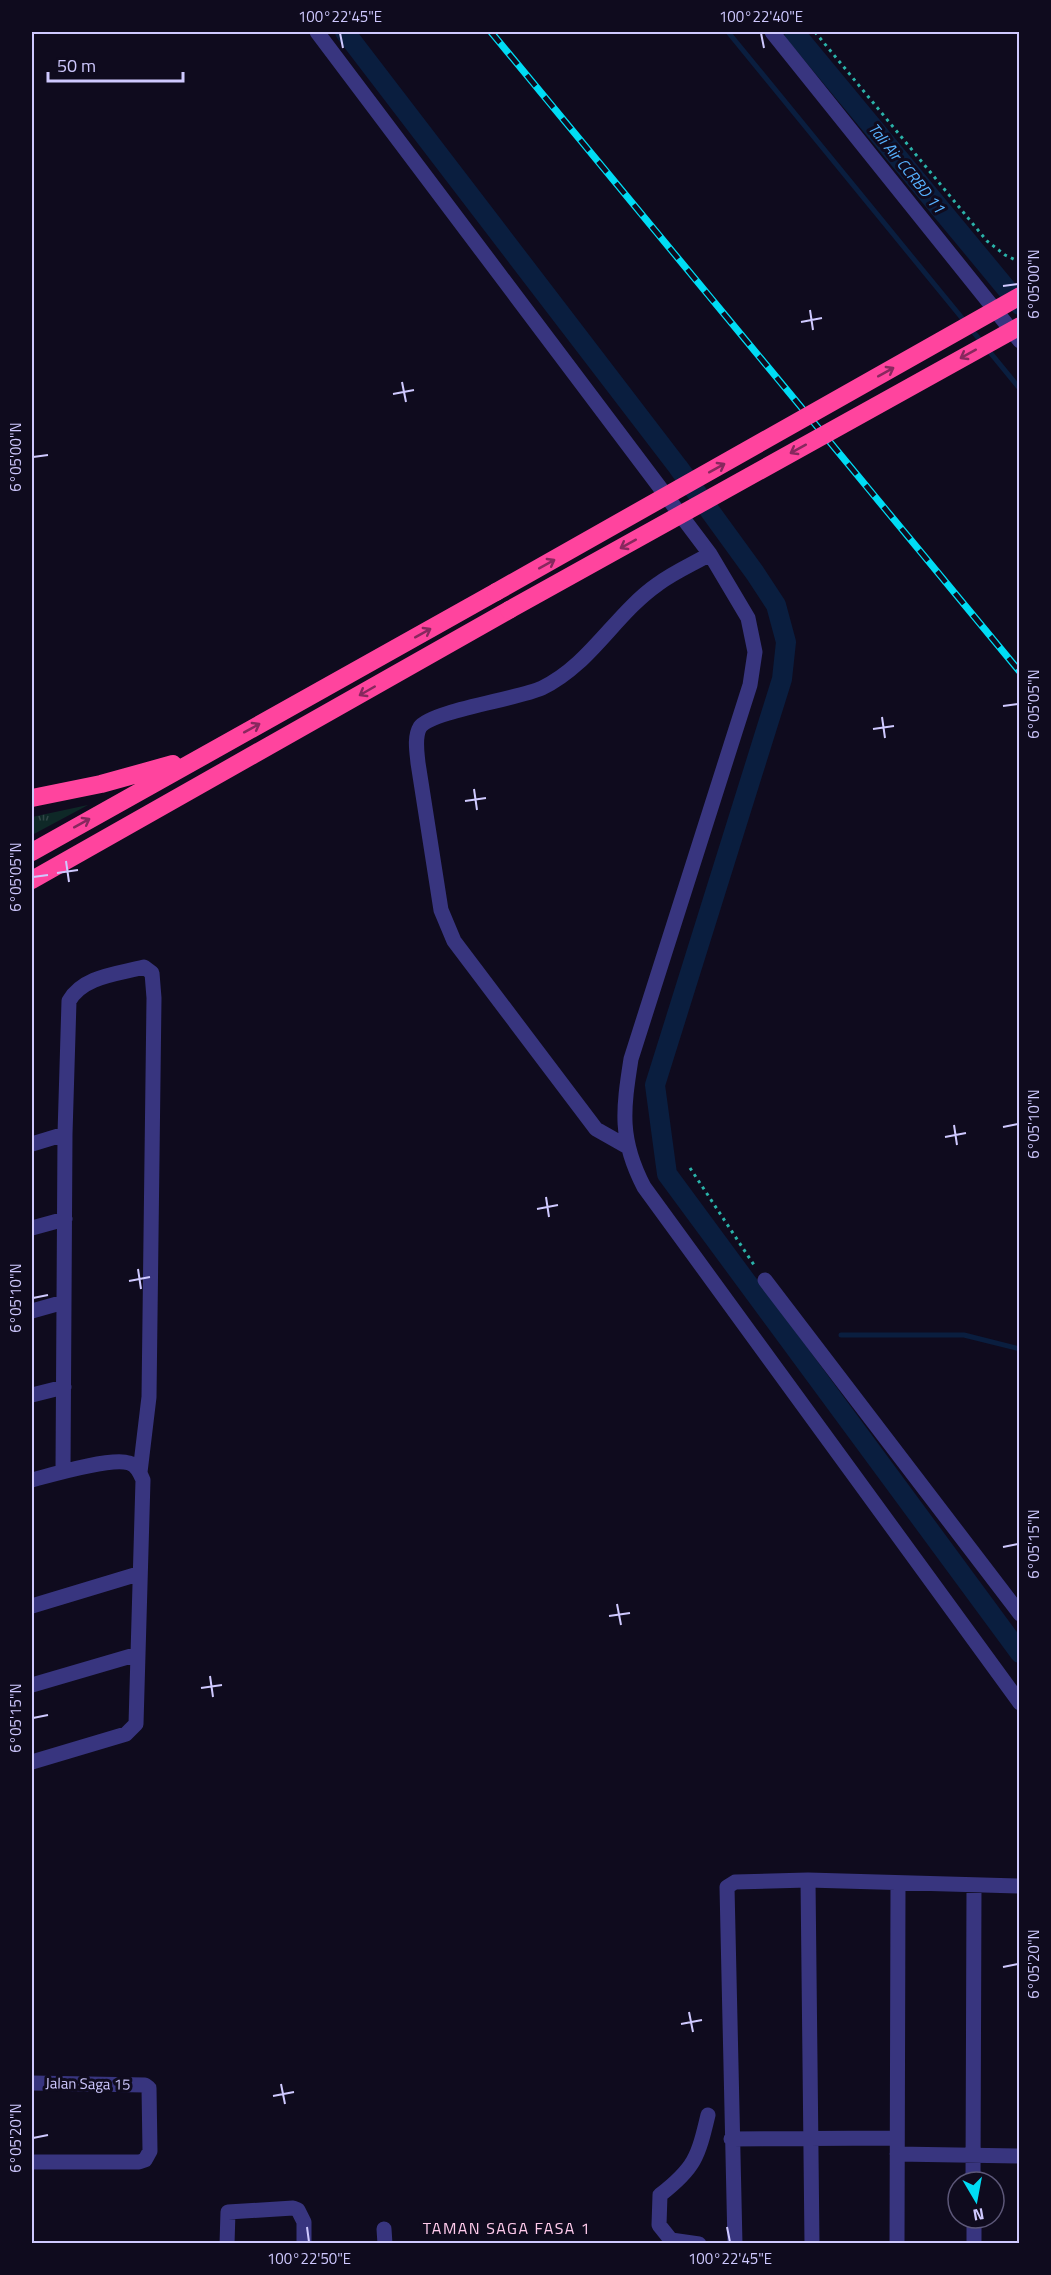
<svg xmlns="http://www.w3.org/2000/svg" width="1051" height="2275" font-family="'Titillium Web',sans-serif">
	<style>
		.grass { fill: url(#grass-tufts) }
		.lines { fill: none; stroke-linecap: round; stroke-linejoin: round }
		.stream { stroke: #0a1e3f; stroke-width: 5 }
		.canal { stroke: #0a1e3f; stroke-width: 20 }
		.path { stroke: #2ab2a9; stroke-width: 3; stroke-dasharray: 3 4.5; stroke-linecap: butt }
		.minor { stroke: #38357f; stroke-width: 15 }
		.highway { stroke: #ff449e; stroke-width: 18 }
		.rail-casing { stroke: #00dcf4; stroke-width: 7 }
		.rail { stroke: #0f0b1e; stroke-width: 4.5; stroke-dasharray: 14; stroke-linecap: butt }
		.highway-bridge { stroke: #ff449e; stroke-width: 18 }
		.oneway { stroke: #87285e }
		.ticks { fill: none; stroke: #cfc9ff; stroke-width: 2 }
		.labels { text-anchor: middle; stroke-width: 6; stroke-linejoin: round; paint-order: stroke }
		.street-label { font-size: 15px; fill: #cfc9ff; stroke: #0f0b1e }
		.water-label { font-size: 16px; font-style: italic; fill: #57b2ff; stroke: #0f0b1e }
		.neighbourhood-label { font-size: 16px; letter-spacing: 1.5px; fill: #ffcbec; stroke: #0f0b1e }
		.neatline { fill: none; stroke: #cfc9ff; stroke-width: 2 }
		.ticks-label { font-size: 15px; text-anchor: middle; fill: #cfc9ff }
	</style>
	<defs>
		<pattern id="grass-tufts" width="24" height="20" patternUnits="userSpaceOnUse" patternTransform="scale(1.5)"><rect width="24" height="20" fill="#0e2827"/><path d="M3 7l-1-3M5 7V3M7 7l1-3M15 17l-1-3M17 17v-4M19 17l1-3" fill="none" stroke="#304647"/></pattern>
	</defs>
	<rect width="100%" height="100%" fill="#0f0b1e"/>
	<path class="grass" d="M88 805 32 835V817Z"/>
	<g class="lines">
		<path class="stream" d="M728 32 1020 389
			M841 1335H964L1020 1349"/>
		<path class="canal" d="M345 32 678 467 755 573 776 605 786 642 782 679 655 1085 667 1174 1020 1653
			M794 32 1020 305"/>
		<path class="path" d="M815 32 987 241 1005 255 1020 262
			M690 1168 756 1268"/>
		<path class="minor" d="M317 32 710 554 748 618 755 652 750 685 631 1059C623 1110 619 1139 644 1187L1020 1703
			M772 32 1020 341
			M32 1144 65 1134
			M626 1146 596 1129 454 941 441 910 418 763C417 752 414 737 420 727 431 711 518 699 542 688 590 665 615 614 658 584 674 572 693 564 710 554
			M32 1228 65 1219
			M765 1280 1020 1614
			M32 1311 64 1302
			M32 1395 64 1387
			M63 1471 65 1134 69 1001C83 976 118 974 144 967L152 973 154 998 149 1397 140 1472
			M32 1480C51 1475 111 1457 129 1463 137 1465 140 1473 143 1480L136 1724 126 1734 32 1762
			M32 1606 138 1574
			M32 1685 138 1654
			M808 1880 812 2244
			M32 2083 145 2085 149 2088 150 2151 145 2160 139 2162H32
			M731 2139 897 2138
			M897 2154 1020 2156
			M973 2182 974 1886
			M974 2218V2244
			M384 2229 385 2244
			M227 2244 228 2212 293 2208 298 2210 304 2222V2244
			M699 2244 671 2240 659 2225 660 2195C695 2168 698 2157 708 2115
			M735 2244 727 1887 735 1882 808 1880 1020 1886
			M897 2244 898 1885"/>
		<path class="highway" d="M32 798 101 784 173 764
			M32 852 496 592
			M32 880 509 610"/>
		<g class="rail-casing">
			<path id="rail" d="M491 32 1020 672"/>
		</g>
		<use href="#rail" class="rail"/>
		<path class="highway-bridge" d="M496 592 1020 296
			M509 610 1020 326"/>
	</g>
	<defs><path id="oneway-shaft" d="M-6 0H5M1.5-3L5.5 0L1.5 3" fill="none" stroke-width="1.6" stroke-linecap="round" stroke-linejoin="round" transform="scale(1.5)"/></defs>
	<g class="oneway">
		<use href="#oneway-shaft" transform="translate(968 354) rotate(151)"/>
		<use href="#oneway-shaft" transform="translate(886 372) rotate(-29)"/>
		<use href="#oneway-shaft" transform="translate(798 449) rotate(151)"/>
		<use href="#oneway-shaft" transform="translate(717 468) rotate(-29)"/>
		<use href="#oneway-shaft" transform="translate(628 544) rotate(151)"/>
		<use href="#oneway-shaft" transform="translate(547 564) rotate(-29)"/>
		<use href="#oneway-shaft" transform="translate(423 633) rotate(-29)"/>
		<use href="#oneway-shaft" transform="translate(367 691) rotate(150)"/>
		<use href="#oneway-shaft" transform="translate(252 728) rotate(-29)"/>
		<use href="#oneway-shaft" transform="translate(82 823) rotate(-29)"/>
	</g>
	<path class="ticks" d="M340 33 343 48M761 33 764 48M1003 286 1018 284M810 310 813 330M801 322 822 318M402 382 406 402M393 394 414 390M33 457 48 455M1003 706 1018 704M882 717 885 738M873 729 894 726M474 789 477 810M465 801 486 798M66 861 69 882M57 873 78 870M33 877 48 875M954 1125 957 1145M1003 1127 1018 1124M945 1137 966 1133M546 1197 549 1217M537 1209 558 1205M138 1269 141 1289M129 1281 150 1277M33 1298 48 1295M1003 1547 1018 1544M617 1604 621 1625M609 1616 630 1613M210 1676 213 1697M201 1688 222 1685M33 1718 48 1715M1003 1967 1018 1964M689 2012 693 2032M681 2024 702 2020M281 2084 285 2104M273 2096 294 2092M33 2138 48 2135M307 2227 309 2242M727 2227 730 2242"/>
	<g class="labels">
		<g class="street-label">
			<text transform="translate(88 2084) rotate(1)" y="5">Jalan Saga 15</text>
		</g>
		<g class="water-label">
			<text transform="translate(907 168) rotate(51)" y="6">Tali Air CCRBD 11</text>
		</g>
		<g class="neighbourhood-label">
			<text x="507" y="2234">TAMAN SAGA FASA 1</text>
		</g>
	</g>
	<rect width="1051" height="2275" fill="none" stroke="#0f0b1e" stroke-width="66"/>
	<g transform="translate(976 2200) rotate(170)"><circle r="28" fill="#0f0b1e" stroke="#5c5778" stroke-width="1.5"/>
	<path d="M0-4.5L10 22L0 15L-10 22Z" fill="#00dcf4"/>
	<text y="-9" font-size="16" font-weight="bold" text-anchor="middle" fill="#cfc9ff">N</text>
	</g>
	<path d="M48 72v9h135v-9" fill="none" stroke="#cfc9ff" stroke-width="3"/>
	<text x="57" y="72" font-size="18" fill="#cfc9ff" stroke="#0f0b1e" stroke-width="4.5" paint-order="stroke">50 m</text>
	<rect x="33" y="33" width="985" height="2209" class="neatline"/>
	<g class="ticks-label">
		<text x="340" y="22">100°22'45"E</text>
		<text x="761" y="22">100°22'40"E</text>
		<text transform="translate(1034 284) rotate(-90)" y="5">6°05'00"N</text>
		<text transform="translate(16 457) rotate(-90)" y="5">6°05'00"N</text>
		<text transform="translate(1034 704) rotate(-90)" y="5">6°05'05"N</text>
		<text transform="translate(16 877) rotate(-90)" y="5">6°05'05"N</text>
		<text transform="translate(1034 1124) rotate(-90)" y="5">6°05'10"N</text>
		<text transform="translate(16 1298) rotate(-90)" y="5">6°05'10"N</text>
		<text transform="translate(1034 1544) rotate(-90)" y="5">6°05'15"N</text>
		<text transform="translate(16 1718) rotate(-90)" y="5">6°05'15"N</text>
		<text transform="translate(1034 1964) rotate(-90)" y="5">6°05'20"N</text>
		<text transform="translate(16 2138) rotate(-90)" y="5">6°05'20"N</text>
		<text x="309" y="2264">100°22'50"E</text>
		<text x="730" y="2264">100°22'45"E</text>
	</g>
</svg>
